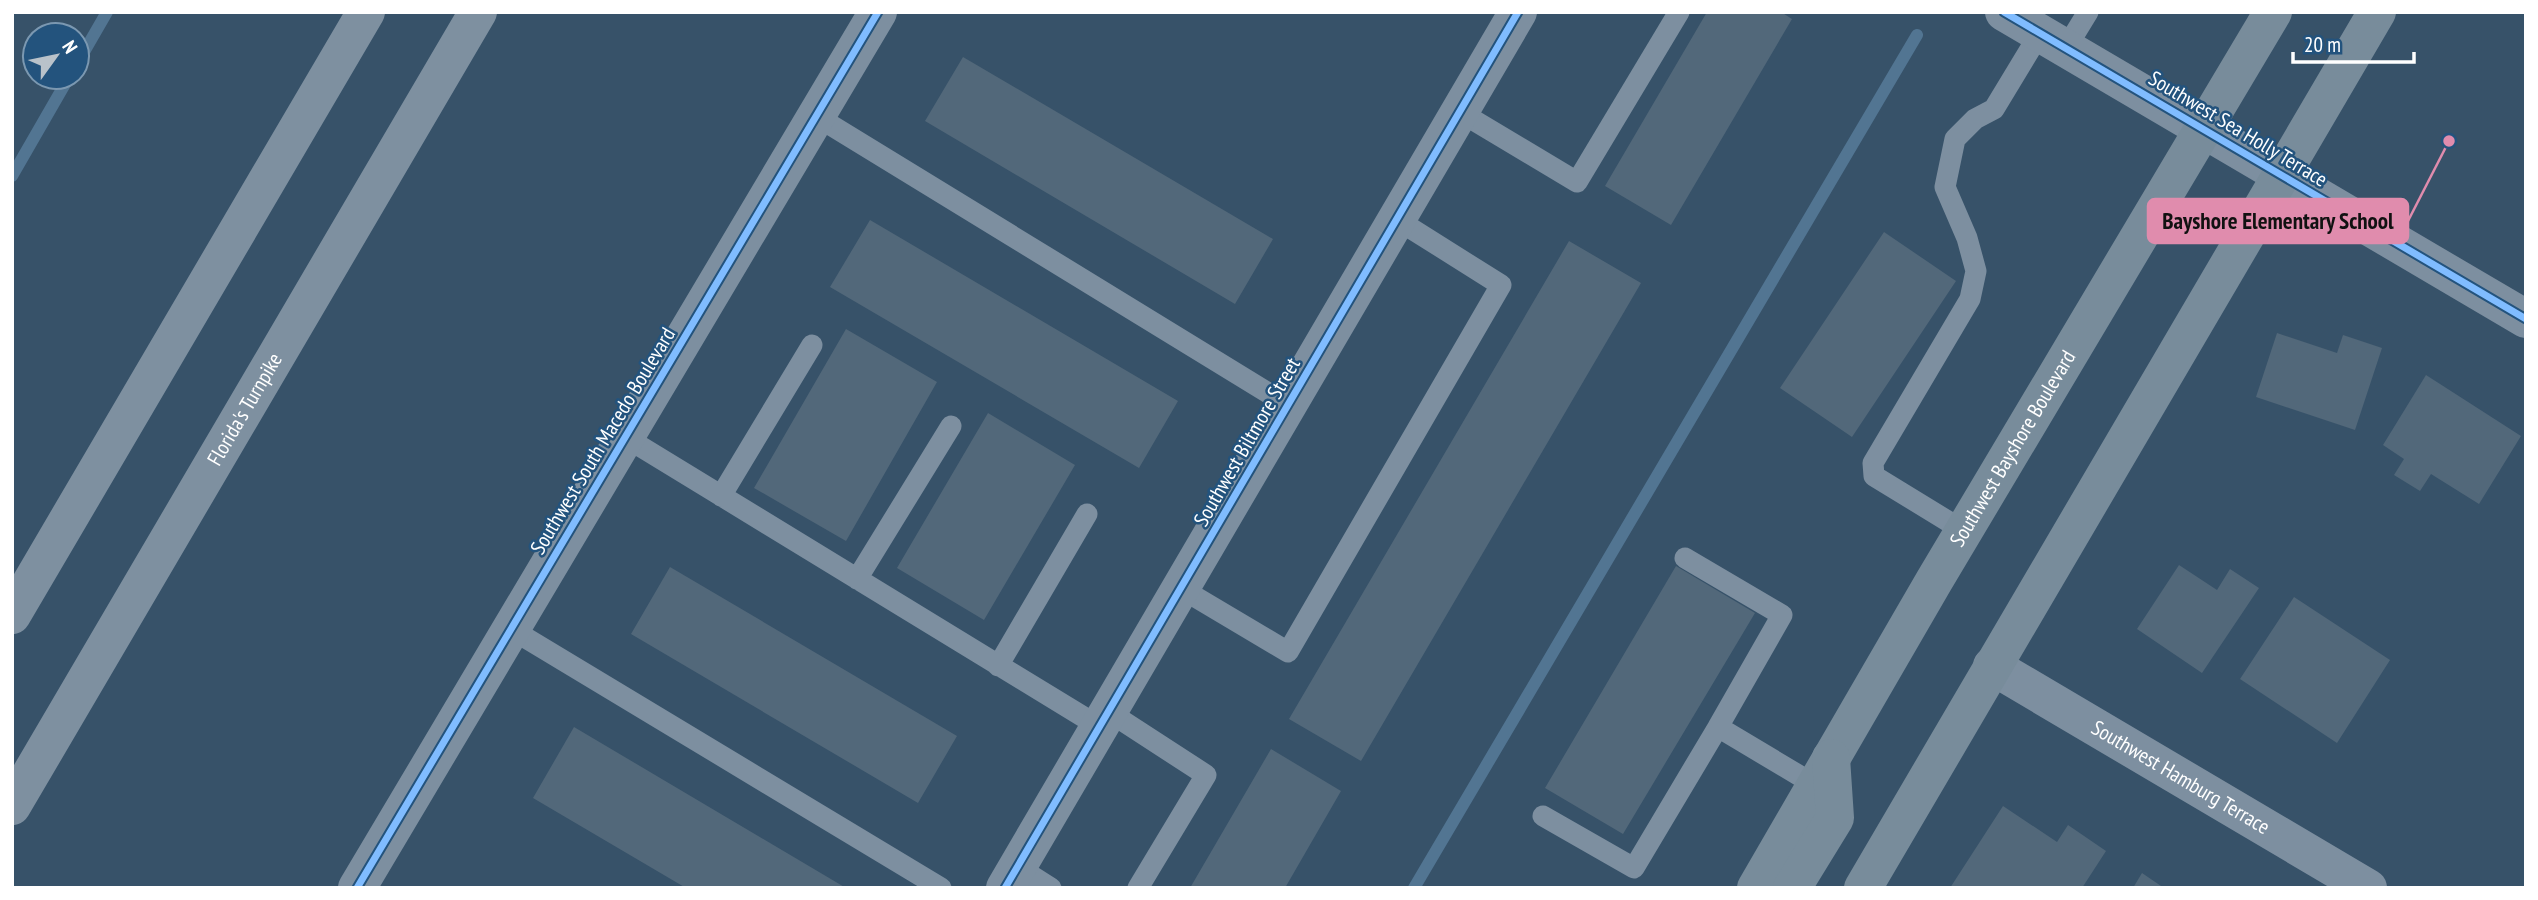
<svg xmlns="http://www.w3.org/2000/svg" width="2538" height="900" font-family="'PT Sans Narrow',sans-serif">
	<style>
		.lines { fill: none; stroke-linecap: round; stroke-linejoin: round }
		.stream { stroke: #527592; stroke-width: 12 }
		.building { fill: #52687a }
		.service { stroke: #7d8fa0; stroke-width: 21 }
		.minor { stroke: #7d8fa0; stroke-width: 38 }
		.secondary { stroke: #788c9b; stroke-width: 38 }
		.motorway { stroke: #7e90a0; stroke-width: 38 }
		.cycleway-casing { stroke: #23537d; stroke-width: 11 }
		.cycleway { stroke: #80bcff; stroke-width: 7 }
		.labels { text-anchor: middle; stroke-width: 5; stroke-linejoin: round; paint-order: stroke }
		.street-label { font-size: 21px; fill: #fff; stroke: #23537d }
		.leader { fill: none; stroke: #e08cad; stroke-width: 2.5 }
		.callout-dot { fill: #e08cad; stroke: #23537d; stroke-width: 2.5 }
		.callout { fill: #e08cad; stroke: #e08cad; stroke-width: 2.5 }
		.callout-label { font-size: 23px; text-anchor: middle; font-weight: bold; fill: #111 }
	</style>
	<rect width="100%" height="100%" fill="#375269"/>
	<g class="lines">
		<path class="stream" d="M77 64 107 12
			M12 176 69 77
			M1414 888 1917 35"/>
	</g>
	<path class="building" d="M1707 12H1781L1792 19 1671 225 1605 186Z
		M963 57 1273 239 1235 304 925 121Z
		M870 220 1178 401 1139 468 830 287Z
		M1884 232 1956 281 1852 437 1780 388Z
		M1569 241 1641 283 1361 761 1289 719Z
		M846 329 937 382 846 541 754 488Z
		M2277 333 2337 353 2343 335 2382 348 2355 430 2256 397Z
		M2426 375 2521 436 2479 504 2431 474 2420 491 2394 475 2404 459 2383 445Z
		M988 413 1075 465 984 620 897 568Z
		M2179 565 2217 590 2230 569 2259 588 2202 673 2137 629Z
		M1676 566 1755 613 1623 834 1545 788Z
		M670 567 957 736 918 803 631 634Z
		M2294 597 2390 660 2337 743 2240 679Z
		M574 727 846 888H686L533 798Z
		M1271 749 1341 791 1285 888H1190Z
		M2003 806 2057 842 2068 825 2106 851 2082 888H1950Z
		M2142 873 2164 888H2133Z"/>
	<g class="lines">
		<path class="service" d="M2066 48 2088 12
			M1460 112 1577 182 1679 12
			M816 116 1288 405
			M625 437 1100 727
			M721 496 812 345
			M1964 531 1874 476 1873 463 1970 299 1976 271 1967 238 1945 187 1955 139 1975 119 1994 109 2040 33
			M1685 558 1782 615 1718 727 1815 785
			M857 579 951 426
			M1182 589 1288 652 1501 285 1396 219
			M511 629 941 888
			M998 666 1087 514
			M1109 712 1206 775 1138 888
			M1543 816 1634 868 1718 727
			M1018 867 1051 888"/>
		<g class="minor">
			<path d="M2004 12 2526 319"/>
			<path id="s1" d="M1992 666 2368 888"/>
			<path d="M357 888 878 12"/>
			<path d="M1005 888 1518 12"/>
		</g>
		<g class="secondary">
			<path id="s2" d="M1756 888 1934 581 2273 12"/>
			<path d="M1792 888 1835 818 1831 758"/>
			<path d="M1863 888 2377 12"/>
		</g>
		<g class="motorway">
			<path d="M12 615 366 12"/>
			<path id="s3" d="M12 806 478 12"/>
		</g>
		<g class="cycleway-casing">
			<path id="cycleway" d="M2004 12 2526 319
				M357 888 878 12
				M1005 888 1518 12"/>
		</g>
		<use href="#cycleway" class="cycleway"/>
	</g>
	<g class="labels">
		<g class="street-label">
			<text transform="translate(2238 129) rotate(31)" y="7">Southwest Sea Holly Terrace</text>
			<text dy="7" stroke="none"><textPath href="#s3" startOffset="460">Florida's Turnpike</textPath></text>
			<text transform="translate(603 441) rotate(-59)" y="7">Southwest South Macedo Boulevard</text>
			<text transform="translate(1247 442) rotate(-60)" y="7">Southwest Biltmore Street</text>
			<text dy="7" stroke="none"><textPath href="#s2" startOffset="509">Southwest Bayshore Boulevard</textPath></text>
			<text dy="7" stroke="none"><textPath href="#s1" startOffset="219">Southwest Hamburg Terrace</textPath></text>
		</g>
	</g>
	<path class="leader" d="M2449 141L2408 221"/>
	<circle class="callout-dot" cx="2449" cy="141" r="7"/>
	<rect class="callout" x="2148" y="199" width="260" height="44" rx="7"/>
	<g class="callout-label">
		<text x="2278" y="229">Bayshore Elementary School</text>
	</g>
	<rect width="2538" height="900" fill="none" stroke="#ffffff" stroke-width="28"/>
	<g transform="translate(56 56) rotate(57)"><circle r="33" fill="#23537d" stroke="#7b98b1" stroke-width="2"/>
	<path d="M0-5L12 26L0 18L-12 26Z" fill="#b9c2ca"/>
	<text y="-10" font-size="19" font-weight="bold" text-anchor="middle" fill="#ffffff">N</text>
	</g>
	<path d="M2293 52v10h121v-10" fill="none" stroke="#ffffff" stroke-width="3.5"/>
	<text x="2304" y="52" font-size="21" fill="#ffffff" stroke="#23537d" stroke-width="5" paint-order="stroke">20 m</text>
</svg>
